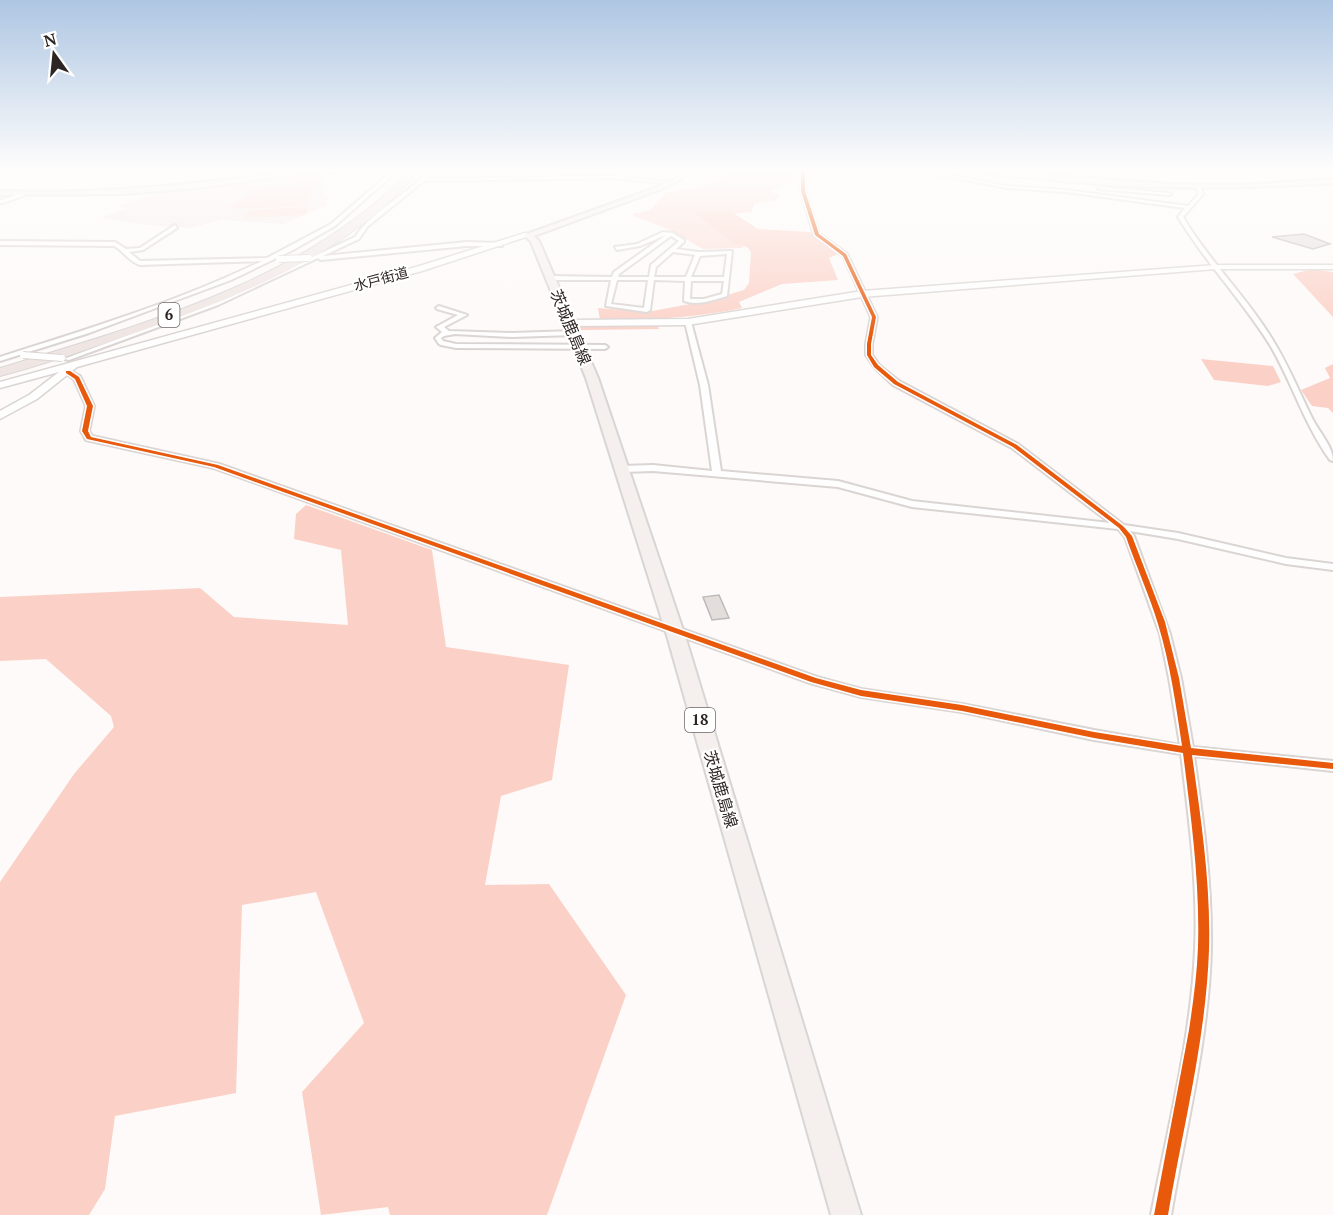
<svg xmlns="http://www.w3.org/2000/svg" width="1333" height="1215" font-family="'PT Serif','Noto Sans JP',serif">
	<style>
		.built { fill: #f6eae7 }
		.green { fill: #fcdbd3 }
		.forest { fill: #fbd1c7 }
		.building { fill: #e3dedc; stroke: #bfbab9; stroke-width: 1.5 }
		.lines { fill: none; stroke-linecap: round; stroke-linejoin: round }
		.street-casing { stroke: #dad5d3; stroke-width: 4 }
		.secondary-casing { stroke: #dad5d3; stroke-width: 3 }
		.primary-casing { stroke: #d8d6d5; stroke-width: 4 }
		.highway-casing { stroke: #d8d6d5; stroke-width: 2 }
		.street { fill: #fffefe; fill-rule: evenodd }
		.secondary { fill: #fffefe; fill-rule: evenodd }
		.primary { fill: #f5efed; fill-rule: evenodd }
		.highway { fill: #efe5e2; fill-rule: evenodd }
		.street-bridge-casing { stroke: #dad5d3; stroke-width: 8; stroke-linecap: butt }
		.street-bridge { stroke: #fffefe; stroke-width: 6 }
		.cycleway-casing { stroke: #fff; stroke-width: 3 }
		.cycleway { fill: #e8590c; fill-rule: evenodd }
		.labels { text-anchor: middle; stroke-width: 4.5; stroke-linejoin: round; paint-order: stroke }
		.far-street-label { font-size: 14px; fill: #2d2523; stroke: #fff }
		.shield { fill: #fff; stroke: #6c6665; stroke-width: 1.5 }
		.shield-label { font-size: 15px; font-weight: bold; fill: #2d2523 }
		.street-label { font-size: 16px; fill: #2d2523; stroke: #fff }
	</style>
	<rect width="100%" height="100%" fill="#fdfaf9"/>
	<path class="built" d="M306 173H321L325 197 329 199 325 200 327 205 284 224 222 220 190 228 148 225 100 218 128 208 117 206 167 190Z"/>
	<path class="green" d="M736 169H798L796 180 770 192 781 195 776 200 754 204 752 212 734 214 743 248 703 249 668 229 634 216 633 214 650 210 666 193 696 188 724 179Z
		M316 179 308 206 228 209 256 188Z
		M309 207 305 215 244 218 250 210Z"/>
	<path class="forest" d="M694 212H732L758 229 810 232C818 242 829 245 838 254L829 258 838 280 782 284 739 302 742 308C694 318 649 320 600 320L598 308 647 312 706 301 744 290 749 283 751 252 747 247 734 244Z
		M1312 269 1333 272V317L1293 274Z
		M657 325 659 329 580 330 578 326Z
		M1201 359 1273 366 1281 382 1268 386 1214 380Z
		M1333 364V413L1328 408 1312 406 1301 390 1330 378 1325 368Z
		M306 505 432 550 446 647 569 665 552 780 501 796 485 885 549 884 626 995 547 1215H390L388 1207 321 1215 302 1092 364 1023 316 892 242 905 236 1093 115 1116 105 1189 89 1215H0V882L74 774 114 727 111 716 46 659 0 661V597L200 588 234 617 348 625 341 550 294 539 296 514Z"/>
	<path class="building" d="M1304 234 1330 244 1313 249 1272 237Z
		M719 595 729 618 712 620 703 597Z"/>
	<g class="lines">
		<g class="street-casing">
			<path id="street" d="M395 169 398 170 335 226 293 250 231 280 89 333 0 361V357C89 329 179 301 262 261L140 265C128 261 124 251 114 246L0 245V241L115 242 126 249 140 248 175 225 177 228 143 250 129 252 140 261 267 258 331 224 390 173 311 172 309 170 392 171Z
				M430 169H434L426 179 613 176 674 183 672 184 613 178 424 181 367 227 359 239 323 256 467 242 500 243 502 246H467L321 260 318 258 218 305 69 360 64 359 214 303 355 237C374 209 408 195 430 169Z
				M801 169H805V191L819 234 847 254 877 317 872 344V355L879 365 899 381 1018 444 1124 525 1178 533 1286 558 1333 564V570L1286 564 1178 539 1130 531 1134 536 1170 634 1181 678 1193 747 1333 761V771L1194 756C1203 819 1212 884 1211 948 1209 1038 1186 1127 1171 1215H1151C1168 1127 1191 1039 1195 950 1198 885 1189 819 1181 754L1094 740 962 712 861 697 810 683 214 468 86 440 81 431 86 406 74 379 64 372 68 370 80 376 94 406 89 431 92 436 219 464 817 677 861 689 962 704 1094 730 1180 745 1169 678 1160 634 1125 537 1118 529 912 507 838 487 653 471 622 472 618 469 622 466 653 465 712 471 700 385 685 322 688 320 691 322 708 385 721 471 838 481 912 501 1110 523 1012 448 893 385 874 367 866 355V344L871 317 843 256 814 235 801 191Z
				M909 169H917L1007 186 1066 190 1188 206 1199 194 1196 187 1200 186 1203 194 1183 217C1207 258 1241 291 1267 331 1286 359 1298 390 1313 420 1320 433 1333 447 1333 461L1330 460C1304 424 1292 382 1270 345 1242 300 1205 262 1178 217L1185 208 1066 192 1007 188Z
				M1100 187 1169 193 1171 194 1169 195 1098 189Z
				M663 232 673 233 684 240V242L676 249 698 252 732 251 727 296C713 300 698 306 684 301L685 281 654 280 650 310 647 312 606 306 611 280H551L548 278 551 276 612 277 614 272 666 235 640 246 617 250 615 247 637 244ZM671 236 679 241 651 265 649 277H618L619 274ZM673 252 695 255 686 277H654L656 267ZM727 254 724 277H691L700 256ZM617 280H648L644 308 611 304ZM691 281H724L722 294 704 299H690Z
				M439 306 467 315 444 327 449 331 512 333 574 331 577 333 574 335 512 337 455 334 444 336 441 338 443 341 456 344 605 345 608 347 605 349 456 348 441 345 439 344 435 338 442 332 436 327 458 315 437 309 436 308Z"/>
		</g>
		<g class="secondary-casing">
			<path id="secondary" d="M22 193 24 196 0 204V200Z
				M525 233 532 235 422 271 77 367 37 399 0 419V411L29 395 59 372 0 388V382L416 267Z
				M1216 265H1333V269H1216L862 297 688 325 571 326 566 323 571 320 688 319 862 291Z"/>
		</g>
		<g class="primary-casing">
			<path id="primary" d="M315 169H333L207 187 124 194 0 195V191C106 195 210 182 315 169Z
				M684 169H691L682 179 664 188 534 236 539 241 598 378 686 639 861 1215H831L668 639 586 378 531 242 524 235 660 186 678 177Z
				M979 169 1167 184 1241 185 1333 179V183C1232 190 1133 190 1032 178 1017 176 991 177 979 169Z"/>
		</g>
		<g class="highway-casing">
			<path id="highway" d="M412 169H420C347 259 224 302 117 339 79 352 40 366 0 376V368C144 324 305 281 412 169Z"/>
		</g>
		<use href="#street" class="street"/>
		<use href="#secondary" class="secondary"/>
		<use href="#primary" class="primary"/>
		<use href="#highway" class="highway"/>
		<g class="street-bridge-casing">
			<path id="street-bridge" d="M279 259 309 258
				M23 355 62 358"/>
		</g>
		<use href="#street-bridge" class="street-bridge"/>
		<g class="cycleway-casing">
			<path id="cycleway" d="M801 169H805V191L819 234 846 254 876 317 871 344V355L878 365 898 382 1017 445 1123 526 1132 536 1165 622 1179 678 1191 748 1333 763V769L1192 755C1201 819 1211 885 1209 950 1206 1039 1183 1127 1168 1215H1154L1189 1030C1193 1003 1197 975 1198 947 1200 883 1191 817 1183 753L1094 738 962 711 861 696 811 682 214 467 87 439 82 431 87 406 75 379 66 373V371H70L79 377 93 406 88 431 91 437 218 465 816 678 861 690 962 705 1094 732 1182 746C1176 705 1170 663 1158 624 1149 594 1136 566 1126 537L1119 528 1013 447 894 384 874 367 867 355V344L872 317 843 256 815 235 801 191Z"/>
		</g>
		<use href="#cycleway" class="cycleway"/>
	</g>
	<linearGradient id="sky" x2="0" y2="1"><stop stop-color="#aec6e3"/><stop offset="0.5" stop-color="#fefdfc"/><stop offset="1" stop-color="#fefdfc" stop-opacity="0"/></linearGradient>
	<rect width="1333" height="339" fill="url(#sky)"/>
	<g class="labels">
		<g class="far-street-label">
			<text transform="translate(381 279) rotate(-15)" y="5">水戸街道</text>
		</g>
		<g class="shield">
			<rect x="158.5" y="303" width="21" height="24" rx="4.5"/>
			<rect x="685" y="708" width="30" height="24" rx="4.5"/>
		</g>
		<g class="shield-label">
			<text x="169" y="320">6</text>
			<text x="700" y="725">18</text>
		</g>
		<g class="street-label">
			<text transform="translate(571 327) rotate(67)" y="6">茨城鹿島線</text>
			<text transform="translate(721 789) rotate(73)" y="6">茨城鹿島線</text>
		</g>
	</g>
	<g transform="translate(54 54) rotate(345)" stroke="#ffffff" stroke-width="4.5" paint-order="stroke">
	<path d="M0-4.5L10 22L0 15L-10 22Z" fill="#2d2523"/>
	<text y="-9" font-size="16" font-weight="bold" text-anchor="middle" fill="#2d2523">N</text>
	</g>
</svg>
